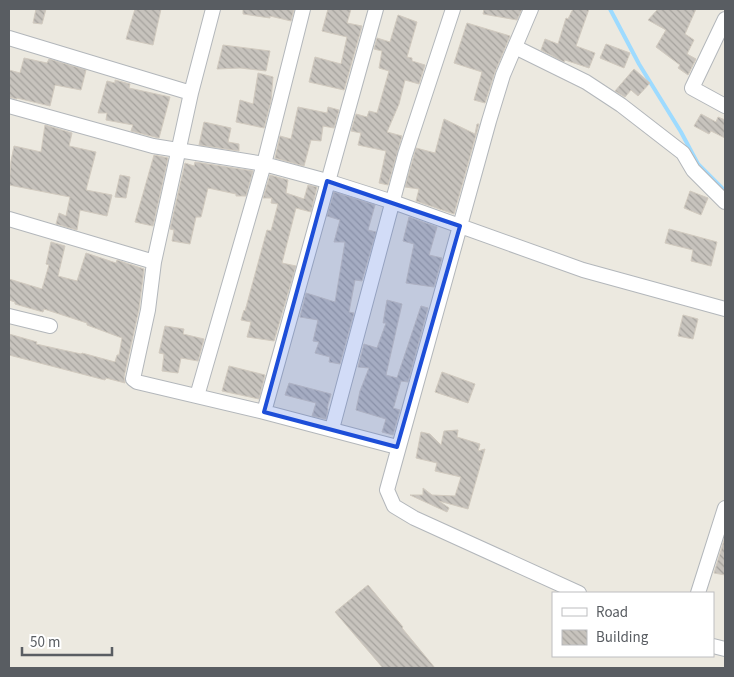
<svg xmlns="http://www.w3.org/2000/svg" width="734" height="677" font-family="'Source Sans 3',sans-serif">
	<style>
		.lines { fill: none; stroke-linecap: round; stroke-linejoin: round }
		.stream { stroke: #9edbff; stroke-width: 4 }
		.building { fill: url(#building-back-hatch); stroke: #d1cabf }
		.minor-casing { stroke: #b3b7bb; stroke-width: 16 }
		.minor { stroke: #fff; stroke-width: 14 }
		.marked { fill: #1d4ed8; fill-opacity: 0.2; stroke: #1d4ed8; stroke-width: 4; stroke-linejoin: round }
	</style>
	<defs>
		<pattern id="building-back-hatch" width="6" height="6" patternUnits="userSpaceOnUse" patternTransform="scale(1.25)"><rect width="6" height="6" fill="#c7c3bd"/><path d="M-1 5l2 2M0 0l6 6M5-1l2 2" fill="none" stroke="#a5a29d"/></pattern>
	</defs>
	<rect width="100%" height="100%" fill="#ece9e0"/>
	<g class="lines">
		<path class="stream" d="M610 9 639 64 681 132 698 164 725 191"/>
	</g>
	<path class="building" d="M36 9H46L42 24 33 23Z
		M135 9H161L153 45 126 39Z
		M243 9H294L291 21 270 16V18L243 14Z
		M328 9H351L347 23 362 26 344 90 309 82 315 57 341 64 347 37 322 31Z
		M484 9H522L517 20 483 14Z
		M573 9H589L576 46 595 53 589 68 565 60 564 62 541 50 545 39 558 44 566 18 568 19Z
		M658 9H696L685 34 694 40 687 54 696 59 688 75 678 68 680 65 656 47 666 30 648 20Z
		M398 15 417 22 407 57 412 58V61L425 65 419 84 405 80 399 104 387 132 402 136 388 185 379 183 386 151 358 145 361 133 351 131 356 114 367 117 369 111 377 113 389 71 379 68 382 51 374 49 377 38 390 42Z
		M467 23 510 36 495 72 485 103 474 100 482 72 454 63Z
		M606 44 630 53 624 68 600 58Z
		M223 45 270 51 266 71 240 68 217 69Z
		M24 58 47 63 49 59 86 70 81 90 55 85 50 106 17 98V99L9 97V70L20 73Z
		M634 69 650 83 638 96 631 90 625 97 615 91Z
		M258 73 273 77 271 101 264 128 236 122 240 100 253 104Z
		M115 80 130 84 129 88 170 97 159 138 131 131 133 125 106 120 107 113H98L107 81 115 83Z
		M298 107 327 113 328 107 339 110 334 128 323 126 321 141 311 140 304 166 275 158 280 136 291 139Z
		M701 114 716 122 718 117 725 120V138L711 131 709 134 694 126Z
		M444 119 475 134 477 124H479L454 214 416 201 419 189 405 187 416 148 435 153Z
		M204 122 231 128 228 142 239 144V151L199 145Z
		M45 125 72 133 69 146 96 152 86 190 112 195 107 216 80 210 77 230 56 224 59 213 66 216 70 197 9 185 11 161 14 146 41 152Z
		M154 155 168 158 153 226 135 222Z
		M195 162 253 171 246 196H236V194L208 188 201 217H196L190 244 172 241 174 230 170 229 185 163 194 166Z
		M120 175 130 177 126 198 115 197Z
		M270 175 288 180 286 193 304 199 308 185 317 187 311 212 296 208 282 263 296 266 274 341 247 337 251 322 241 320 244 310 245 311 267 230 271 231 278 204 271 203 272 198H263Z
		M690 191 708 198 701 215 684 208Z
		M334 192 375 205 368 230 376 232 362 281 355 280 349 312 354 313 340 364 329 362 330 357 315 353 319 342 313 341 318 320 300 317 306 293 335 302 345 242H334L340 220 327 216Z
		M409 217 437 227 429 255 442 258 434 287 406 283 414 244 403 241Z
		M669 229 717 242 711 266 691 261 693 250 665 243Z
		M51 242 65 246 58 276 77 281 86 253 116 263 117 260 144 269 139 309 124 377 125 383 106 378 105 380 9 355V334L37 342 36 344 81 354 82 353 115 362 117 355H119L122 338 87 325V323L44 309 43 312 15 304V302L9 300V279L42 289 49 265 46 264Z
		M387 300 402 304 386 375 397 378 421 306 428 308 408 382 401 381 394 406 393 408 400 410 393 435 382 432 386 419 356 410 360 391 369 368 358 367 364 344 377 348 386 323H383Z
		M683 315 698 319 693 339 678 336Z
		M165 326 184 329 183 334 204 339 198 361 181 358 178 373 162 371 164 354 159 353Z
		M229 366 265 375 259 399 222 391Z
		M442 372 475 384 468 403 435 392Z
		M289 383 331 394 327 408 328 409 326 419 312 416 316 403 285 395Z
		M458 430 457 437 480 444 478 451 485 449 468 509 439 501 449 508 447 512 410 495H423V488L432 495 455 496 461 477 435 471 437 463 416 458 421 432 430 434 441 445 444 431Z
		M725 537V575L714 573Z
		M368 585 403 627 402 628 435 668H383L335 612Z"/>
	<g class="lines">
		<g class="minor-casing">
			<path id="minor" d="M213 9 191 93 154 262 148 310 133 379 137 382 264 412 397 447
				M531 9 503 75 489 121 387 490 394 506 414 518 579 593
				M725 19 692 88 725 106
				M9 38 191 93
				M515 47 586 82 621 105 683 153 693 170 725 202
				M9 106 153 146 264 164 327 181 393 202 583 270 725 309
				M9 219 154 262
				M9 316 50 326
				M197 396 264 164 303 9
				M264 412 376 9
				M332 429 405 155 453 9
				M698 593 725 508
				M713 646 725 649"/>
		</g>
		<use href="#minor" class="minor"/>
	</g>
	<path class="marked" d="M327 181 460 226 397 447 264 412Z"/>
	<rect width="734" height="677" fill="none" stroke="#595d62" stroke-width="20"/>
	<rect x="552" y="592" width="162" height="65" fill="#ffffff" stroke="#bdbec0"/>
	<rect x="562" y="608" width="25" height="8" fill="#ffffff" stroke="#bdbec0"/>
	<text x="596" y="617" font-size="15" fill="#595d62">Road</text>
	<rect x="562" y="630" width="25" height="15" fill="url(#building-back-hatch)" stroke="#bdbec0"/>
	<text x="596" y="642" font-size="15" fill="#595d62">Building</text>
	<path d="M22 647v8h90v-8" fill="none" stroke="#595d62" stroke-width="2.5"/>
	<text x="30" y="647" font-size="15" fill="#595d62" stroke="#ffffff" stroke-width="4" paint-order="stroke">50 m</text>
</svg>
